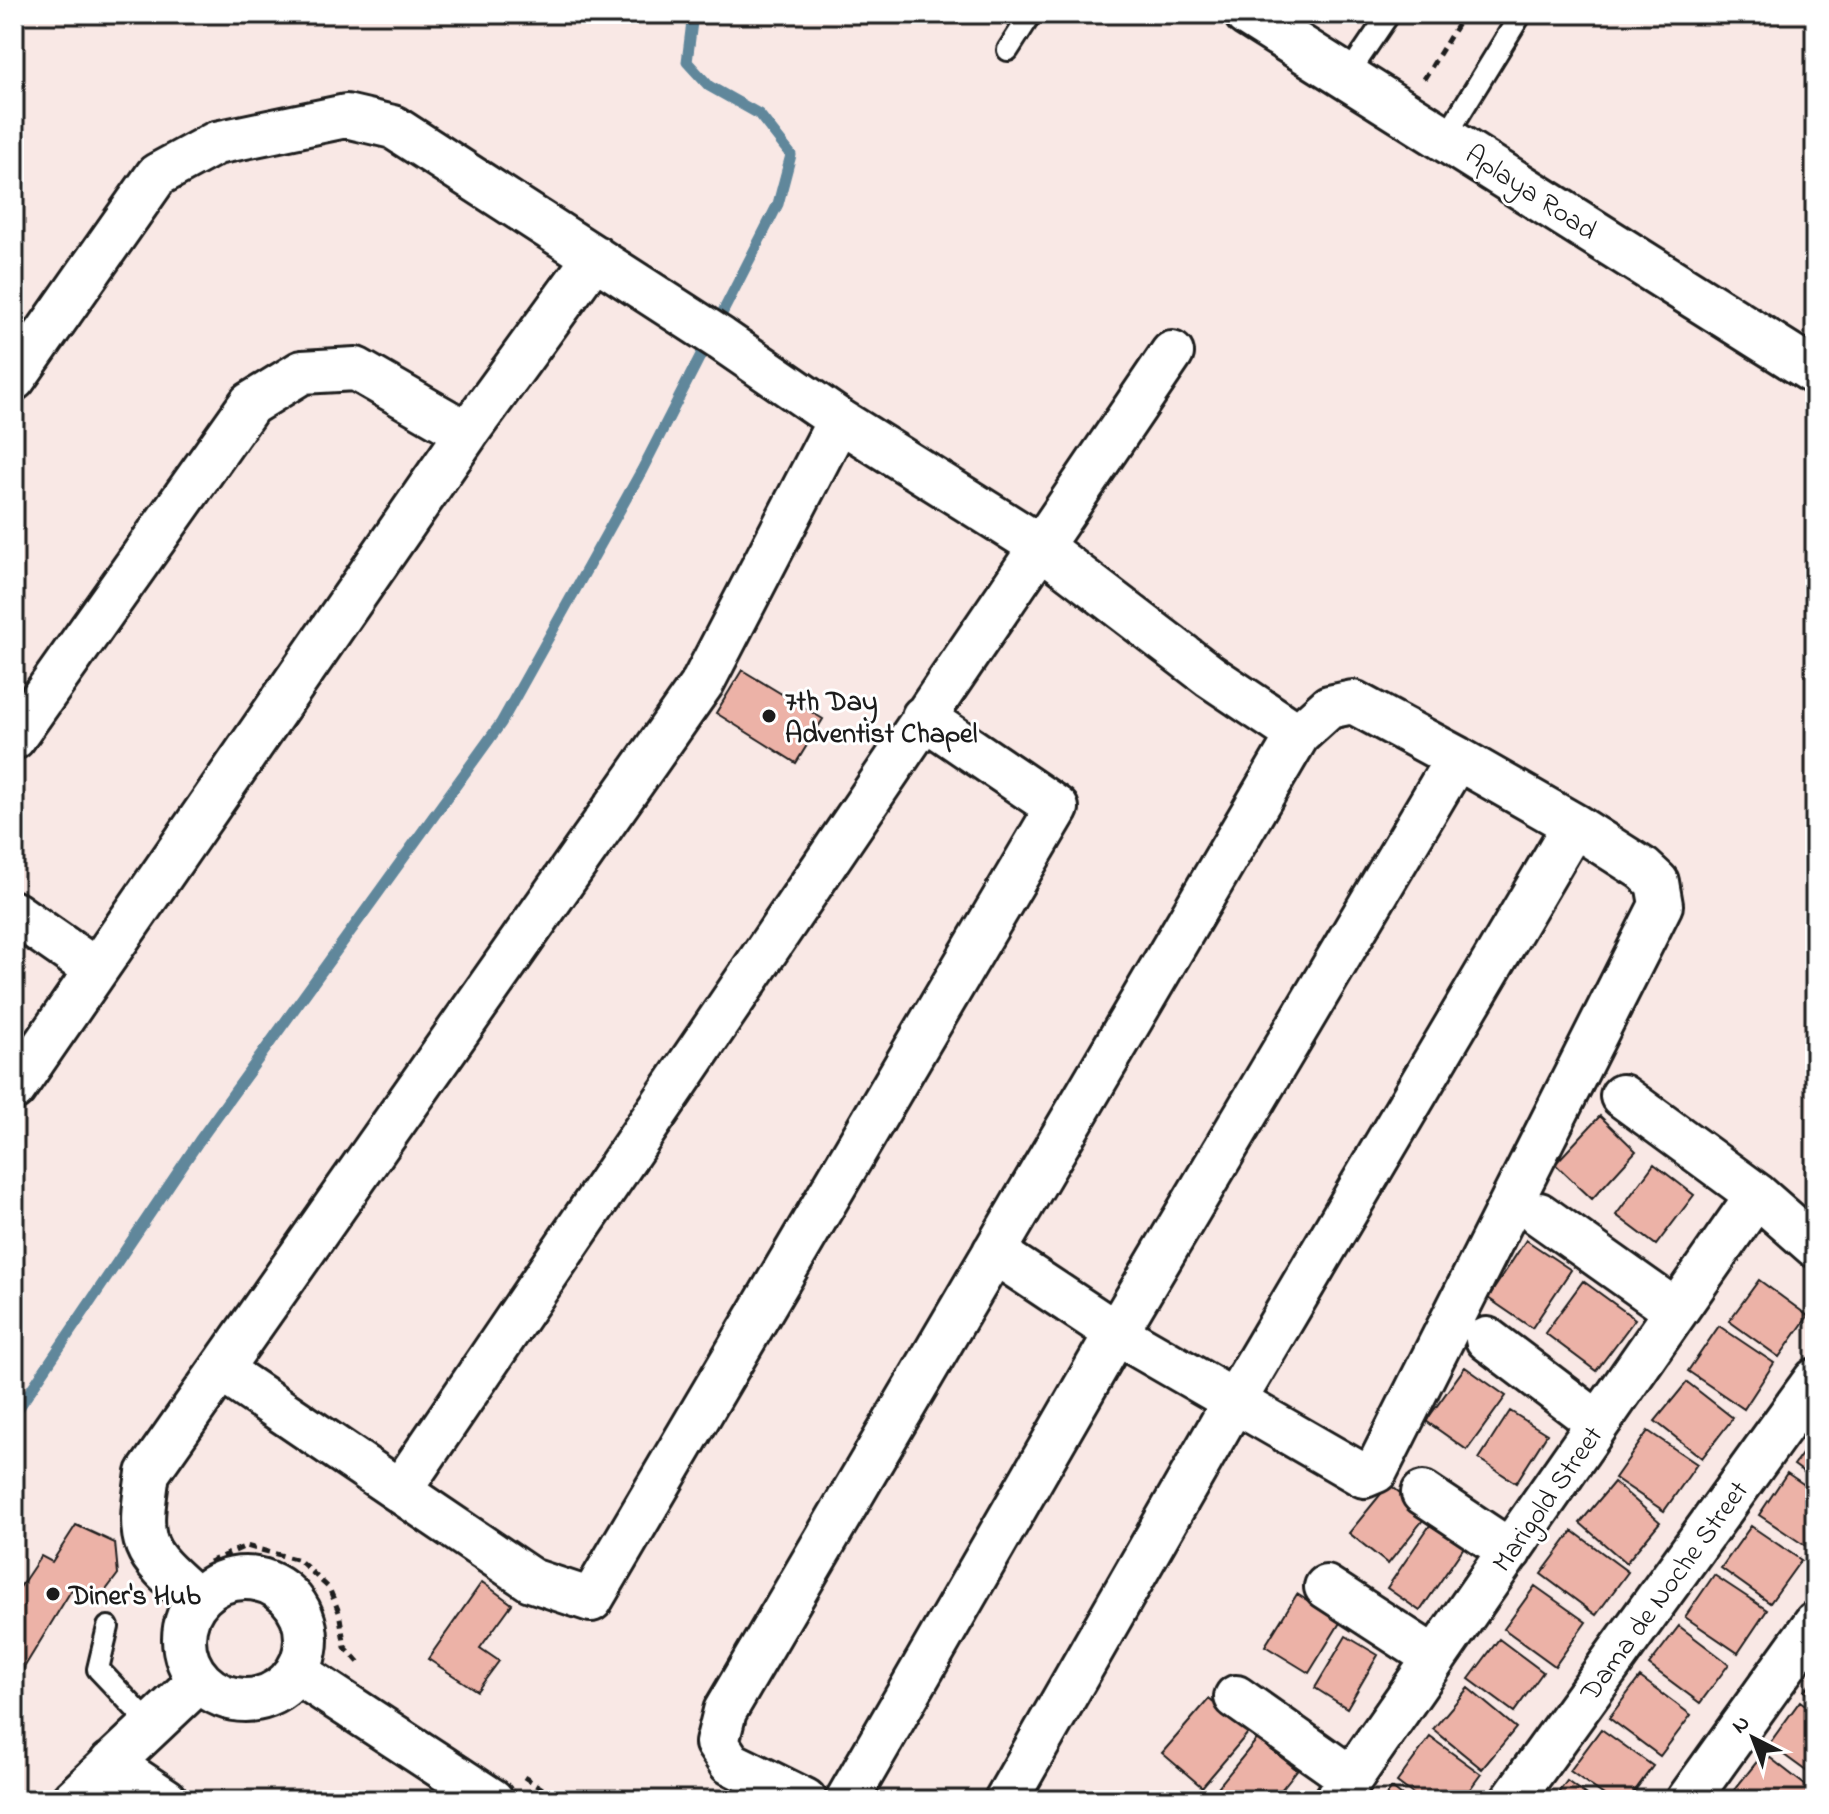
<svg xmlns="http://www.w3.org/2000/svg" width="1829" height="1814" font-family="'Indie Flower',sans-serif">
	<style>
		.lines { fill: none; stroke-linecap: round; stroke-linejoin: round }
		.stream { stroke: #61879b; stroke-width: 11 }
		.building { fill: #ecb2a7; stroke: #1c1c1c; stroke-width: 2 }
		.service-casing { stroke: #1c1c1c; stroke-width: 26 }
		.minor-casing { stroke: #1c1c1c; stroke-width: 48 }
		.tertiary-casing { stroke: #1c1c1c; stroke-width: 50 }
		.path { stroke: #1c1c1c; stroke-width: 5; stroke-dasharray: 8 6; stroke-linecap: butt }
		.service { stroke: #fff; stroke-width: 20 }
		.minor { stroke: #fff; stroke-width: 42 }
		.tertiary { stroke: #fff; stroke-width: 44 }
		.poi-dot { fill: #1c1c1c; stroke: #fff; stroke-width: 3 }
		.labels { text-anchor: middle; stroke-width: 6; stroke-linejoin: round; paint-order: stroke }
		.street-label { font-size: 28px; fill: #1c1c1c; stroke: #fff }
		.poi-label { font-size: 28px; font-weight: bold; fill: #1c1c1c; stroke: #fff; text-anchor: start }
	</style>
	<rect width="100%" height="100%" fill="#f9e8e5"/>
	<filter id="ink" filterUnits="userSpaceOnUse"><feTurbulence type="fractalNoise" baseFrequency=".0125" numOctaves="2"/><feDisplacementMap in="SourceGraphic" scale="16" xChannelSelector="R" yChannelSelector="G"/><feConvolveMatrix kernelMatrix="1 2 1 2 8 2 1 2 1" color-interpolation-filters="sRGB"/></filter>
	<g filter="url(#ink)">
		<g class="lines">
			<path class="stream" d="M14 1415 199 1141 501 723 642 470 778 204 791 155 759 114 709 86 687 62 693 14"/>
		</g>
		<path class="building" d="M742 670 823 719 796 763 716 713Z
			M1600 1116 1636 1151 1592 1199 1555 1164Z
			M1654 1164 1694 1195 1656 1245 1616 1215Z
			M1526 1240 1571 1270 1532 1328 1488 1298Z
			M1759 1280 1808 1316 1779 1357 1729 1321Z
			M1583 1281 1635 1319 1596 1371 1545 1333Z
			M1719 1326 1774 1363 1744 1409 1688 1371Z
			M1465 1367 1506 1396 1467 1450 1426 1421Z
			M1687 1382 1733 1418 1702 1458 1655 1421Z
			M1510 1411 1547 1434 1516 1483 1479 1459Z
			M1648 1431 1697 1464 1664 1511 1615 1478Z
			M1815 1436V1480L1794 1465Z
			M1787 1473 1815 1492V1542L1810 1549 1759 1515Z
			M1614 1482 1660 1522 1626 1563 1580 1523Z
			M1389 1484 1427 1515 1388 1564 1349 1533Z
			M76 1525 115 1543 118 1574 100 1598 74 1586 14 1684V1596L41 1556 52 1562Z
			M1430 1525 1464 1547 1420 1611 1387 1588Z
			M1751 1526 1801 1560 1770 1603 1721 1568Z
			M1573 1531 1628 1572 1596 1615 1541 1574Z
			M1714 1575 1767 1610 1738 1653 1685 1617Z
			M482 1582 512 1604 480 1648 499 1661 477 1691 428 1659Z
			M1535 1586 1586 1622 1555 1666 1504 1629Z
			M1297 1594 1341 1621 1309 1673 1265 1646Z
			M1679 1626 1729 1664 1700 1703 1649 1665Z
			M1346 1636 1378 1655 1347 1708 1315 1688Z
			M1499 1639 1543 1672 1514 1712 1469 1679Z
			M1815 1676V1700L1804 1691Z
			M1640 1677 1691 1715 1660 1756 1609 1718Z
			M1468 1688 1516 1728 1482 1769 1433 1729Z
			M1209 1699 1248 1733 1202 1787 1162 1753Z
			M1800 1701 1815 1712 1813 1776 1769 1744Z
			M1601 1729 1653 1766 1628 1800H1611L1570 1771Z
			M1430 1737 1481 1774 1462 1800H1421L1397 1782Z
			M1258 1738 1297 1770 1273 1800H1224L1214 1792Z
			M1764 1753 1814 1792 1808 1800H1737L1730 1795Z
			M1567 1781 1593 1800H1553Z
			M1392 1788 1407 1800H1383Z"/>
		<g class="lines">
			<g class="service-casing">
				<path id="service" d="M1008 50 1031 14
					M1347 76 1389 14
					M1446 136 1521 14
					M108 1627 98 1669 152 1726"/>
			</g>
			<g class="minor-casing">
				<path id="minor" d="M14 379 157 175 216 143 346 116 393 127 721 339 839 420 1040 546 1210 676 1298 735 725 1711 717 1743 730 1763 805 1800
					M1298 735 1329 707 1353 702 1457 758
					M14 738 250 404 302 372 356 369 467 433
					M14 913 96 970
					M14 1089 467 433 595 257
					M1622 1096 1757 1195 1815 1246
					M1539 1214 1676 1311
					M994 1252 1116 1333 1364 1476 1376 1471 1661 905 1657 882 1643 869 1574 825 1235 1400 1006 1800
					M1487 1339 1598 1423
					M221 1370 531 1580 591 1600 1057 808 923 717
					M401 1489 1172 353
					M1423 1493 1510 1551
					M184 1639a61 61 0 1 1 122 0a61 61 0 1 1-122 0Z
					M1326 1587 1435 1658
					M197 1600C141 1550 137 1548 148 1473L703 682 839 420
					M298 1673 492 1800
					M1236 1697 1351 1778
					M111 1763 166 1800
					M73 1800 199 1681
					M847 1800 1116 1333 1457 758 1574 825
					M1336 1800 1757 1195
					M1512 1800 1815 1380
					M1688 1800 1815 1623"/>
			</g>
			<g class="tertiary-casing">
				<path id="tertiary" d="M1247 14 1815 372"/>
			</g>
			<path class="path" d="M1424 79 1464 14
				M209 1562 246 1546 299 1560 329 1588 339 1612 345 1647 361 1665
				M524 1777 560 1800"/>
			<use href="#service" class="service"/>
			<use href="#minor" class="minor"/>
			<use href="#tertiary" class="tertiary"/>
		</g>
	</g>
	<g class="poi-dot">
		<circle cx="769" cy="716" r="8"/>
		<circle cx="53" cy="1594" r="8"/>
	</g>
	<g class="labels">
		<g class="street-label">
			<text transform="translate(1532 191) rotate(33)" y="10">Aplaya Road</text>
			<text transform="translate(1546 1498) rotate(-55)" y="10">Marigold Street</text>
			<text transform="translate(1663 1590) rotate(-54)" y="10">Dama de Noche Street</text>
		</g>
		<g class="poi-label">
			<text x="785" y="710">7th Day<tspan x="785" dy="32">Adventist Chapel</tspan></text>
			<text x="69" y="1604">Diner's Hub</text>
		</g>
	</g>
	<rect width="1829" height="1814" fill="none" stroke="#fff" stroke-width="48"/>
	<rect x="24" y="24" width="1781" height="1766" fill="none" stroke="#1c1c1c" stroke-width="3" filter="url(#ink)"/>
	<g transform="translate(1753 1738) rotate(318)" stroke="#ffffff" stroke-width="6" paint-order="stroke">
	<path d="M0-6L14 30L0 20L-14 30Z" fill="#1c1c1c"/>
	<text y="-12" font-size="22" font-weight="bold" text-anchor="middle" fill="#1c1c1c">N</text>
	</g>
</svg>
